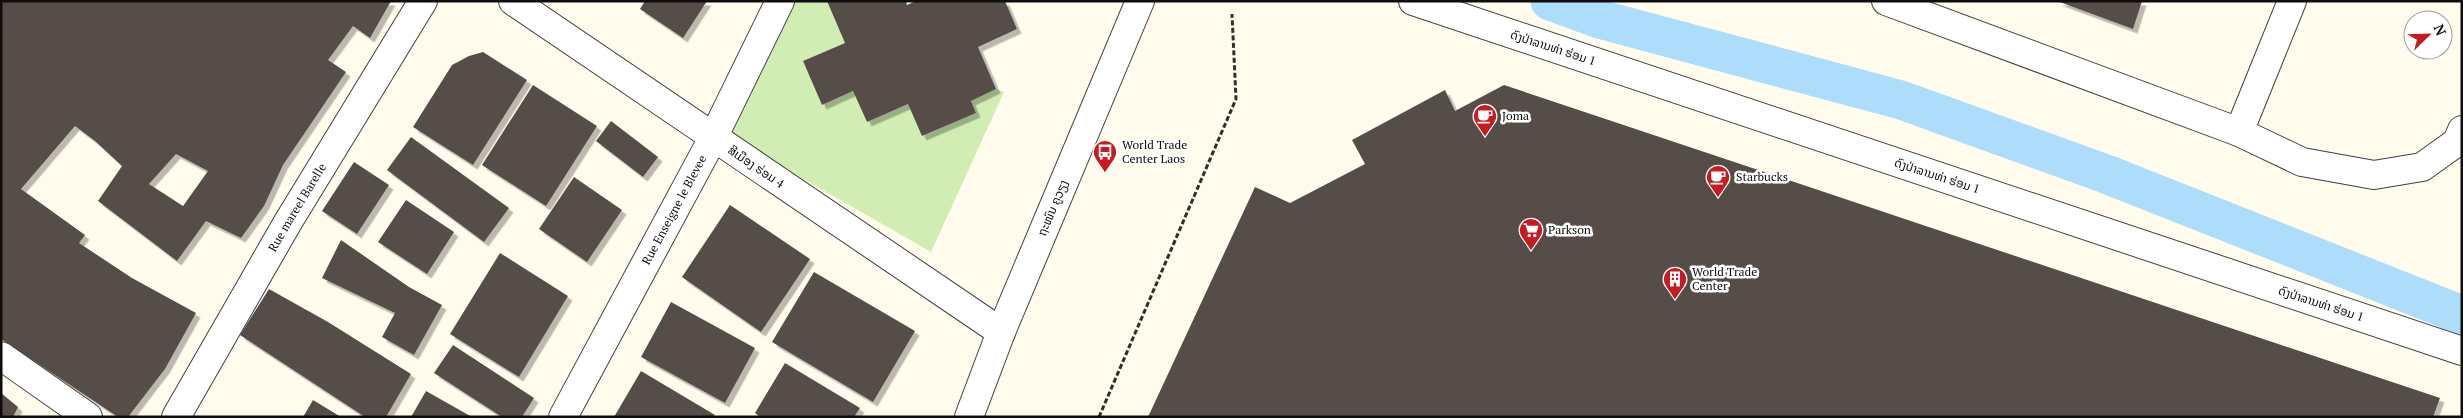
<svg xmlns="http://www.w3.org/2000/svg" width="2463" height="418" font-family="'PT Serif','Noto Sans Lao',serif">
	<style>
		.grass { fill: #d1edb4 }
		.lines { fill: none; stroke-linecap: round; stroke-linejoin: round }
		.canal { stroke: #adddfb; stroke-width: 39 }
		.building { fill: #574e49; fill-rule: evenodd; filter: url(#shadow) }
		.minor-casing { stroke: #404040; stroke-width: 30 }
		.path { stroke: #2f2f2f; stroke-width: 3; stroke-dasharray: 5 2.5; stroke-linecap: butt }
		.minor { stroke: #fff; stroke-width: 28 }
		.labels { text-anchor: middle; stroke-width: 5; stroke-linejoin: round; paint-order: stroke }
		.street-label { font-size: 12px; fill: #0d0d0d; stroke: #fff }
		.poi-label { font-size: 12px; fill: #0d0d0d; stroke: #fff; text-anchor: start }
	</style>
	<defs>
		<filter id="shadow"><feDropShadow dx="4.5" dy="4.5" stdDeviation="0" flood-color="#0004"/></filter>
	</defs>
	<rect width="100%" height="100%" fill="#fffced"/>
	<path class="grass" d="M792 1H828L845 43 803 61 822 105 853 91 867 122 908 104 923 136 976 113 971 101 996 89 1004 92 931 252 730 137Z"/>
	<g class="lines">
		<path class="canal" d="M1550 1 1599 19 1901 100 2106 174 2462 315"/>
	</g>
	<path class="building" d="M1 1H391L370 38 353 26 328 60 346 72 283 165 264 206 241 238 206 221 177 261 98 201 122 166 95 141 75 126 21 189 85 235 79 243 132 278 196 313 165 369 128 417H118L1 339ZM176 154 208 171 183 206 149 184Z
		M645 1H707L683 38 640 9Z
		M827 1H906L907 5 916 1H1005L1017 29 978 47 996 89 971 101 976 113 922 136 908 104 867 122 853 91 822 105 803 61 845 43Z
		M2057 1H2142L2133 29Z
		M483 52 527 80 473 165 413 127 452 65 469 56Z
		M533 85 597 126 546 206 482 165Z
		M1504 85 2440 398 2433 417H1148L1255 187 1290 203 1365 164 1352 140 1445 90 1455 111Z
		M611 121 658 157 643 177 596 141Z
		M411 137 509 208 484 242 387 170Z
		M354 162 389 185 357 234 322 211Z
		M574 177 622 210 587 262 539 229Z
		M406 200 454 232 427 274 378 242Z
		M730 205 810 259 761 332 682 277Z
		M341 240 409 287 442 305 414 355 382 337 395 313 322 278Z
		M500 253 568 296 519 377 450 334Z
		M814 272 915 331 873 402 772 342Z
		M269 289 328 322 411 374 386 417H365L240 335Z
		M671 302 755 348 725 403 641 357Z
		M453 345 534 398 522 417H502L434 373Z
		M785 363 860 408 854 417H760L755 413Z
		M641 371 715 415 713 417H614Z
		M426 391 472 417H411Z
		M1 393 18 407 13 417H1Z
		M313 400 341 417H303Z"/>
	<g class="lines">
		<g class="minor-casing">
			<g id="minor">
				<path d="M513 1 1001 332"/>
				<path d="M1413 1 2462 351"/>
				<path d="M1886 1 2239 132 2302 162 2374 175 2422 167 2457 142 2462 130"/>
				<path d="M2239 132 2292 1"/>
				<path d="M1 356 88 417"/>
				<path id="s1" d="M176 417 288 222 423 1"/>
				<path id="s2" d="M563 417 713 138 780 1"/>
				<path d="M969 417 1001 332 1140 1"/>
			</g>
		</g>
		<path class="path" d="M1099 417 1236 99 1232 14"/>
		<use href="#minor" class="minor"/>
	</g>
	<defs>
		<g id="cafe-pin" transform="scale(1.25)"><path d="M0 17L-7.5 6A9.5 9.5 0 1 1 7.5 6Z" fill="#c81a21" stroke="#fff"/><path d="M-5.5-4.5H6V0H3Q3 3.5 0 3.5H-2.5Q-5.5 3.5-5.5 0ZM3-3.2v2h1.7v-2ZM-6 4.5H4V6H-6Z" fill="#fff"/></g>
		<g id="bus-pin" transform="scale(1.25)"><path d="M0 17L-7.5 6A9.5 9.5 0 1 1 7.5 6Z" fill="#c81a21" stroke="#fff"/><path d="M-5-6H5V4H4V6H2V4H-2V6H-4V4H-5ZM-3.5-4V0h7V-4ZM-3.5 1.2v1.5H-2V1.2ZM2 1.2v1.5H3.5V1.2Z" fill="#fff"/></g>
		<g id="supermarket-pin" transform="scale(1.25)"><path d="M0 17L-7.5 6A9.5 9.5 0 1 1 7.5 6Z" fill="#c81a21" stroke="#fff"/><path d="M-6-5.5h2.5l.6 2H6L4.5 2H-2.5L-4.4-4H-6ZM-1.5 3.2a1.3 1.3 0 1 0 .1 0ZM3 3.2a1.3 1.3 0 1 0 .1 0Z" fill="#fff"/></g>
		<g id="building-pin" transform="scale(1.25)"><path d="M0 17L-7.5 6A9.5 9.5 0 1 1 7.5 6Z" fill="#c81a21" stroke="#fff"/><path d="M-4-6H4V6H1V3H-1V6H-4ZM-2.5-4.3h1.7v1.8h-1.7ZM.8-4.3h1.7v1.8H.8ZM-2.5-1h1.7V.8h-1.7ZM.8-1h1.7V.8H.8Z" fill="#fff"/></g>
	</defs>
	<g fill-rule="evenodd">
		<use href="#cafe-pin" x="1485" y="116"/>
		<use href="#bus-pin" x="1105" y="152"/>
		<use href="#cafe-pin" x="1718" y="177"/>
		<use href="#supermarket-pin" x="1531" y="230"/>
		<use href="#building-pin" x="1675" y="279"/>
	</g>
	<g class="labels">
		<g class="street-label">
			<text transform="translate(1553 48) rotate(18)" y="4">ດົງປ່າລານທ່າ ຮ່ອມ 1</text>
			<text transform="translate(756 167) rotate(34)" y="4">ສີເມືອງ ຮ່ອມ 4</text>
			<text transform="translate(1937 176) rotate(18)" y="4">ດົງປ່າລານທ່າ ຮ່ອມ 1</text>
			<text dy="4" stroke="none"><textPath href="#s1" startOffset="242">Rue mareel Barelle</textPath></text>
			<text transform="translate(1053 208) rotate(-67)" y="4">ຖະໜົນ ຄູວຽງ</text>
			<text dy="4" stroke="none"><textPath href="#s2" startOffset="235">Rue Enseigne le Blevee</textPath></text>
			<text transform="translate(2321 304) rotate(18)" y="4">ດົງປ່າລານທ່າ ຮ່ອມ 1</text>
		</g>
		<g class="poi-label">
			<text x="1502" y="120">Joma</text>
			<text x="1122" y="149">World Trade<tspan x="1122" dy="14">Center Laos</tspan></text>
			<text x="1736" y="181">Starbucks</text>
			<text x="1548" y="234">Parkson</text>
			<text x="1692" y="276">World Trade<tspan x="1692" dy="14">Center</tspan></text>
		</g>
	</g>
	<rect width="2463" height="418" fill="none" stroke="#0d0d0d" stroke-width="5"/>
	<g transform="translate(2428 35) rotate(67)"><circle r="24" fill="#ffffff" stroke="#9e9e9e"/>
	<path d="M0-4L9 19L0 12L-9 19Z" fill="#c81a21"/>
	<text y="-8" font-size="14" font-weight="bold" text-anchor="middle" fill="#0d0d0d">N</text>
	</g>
</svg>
